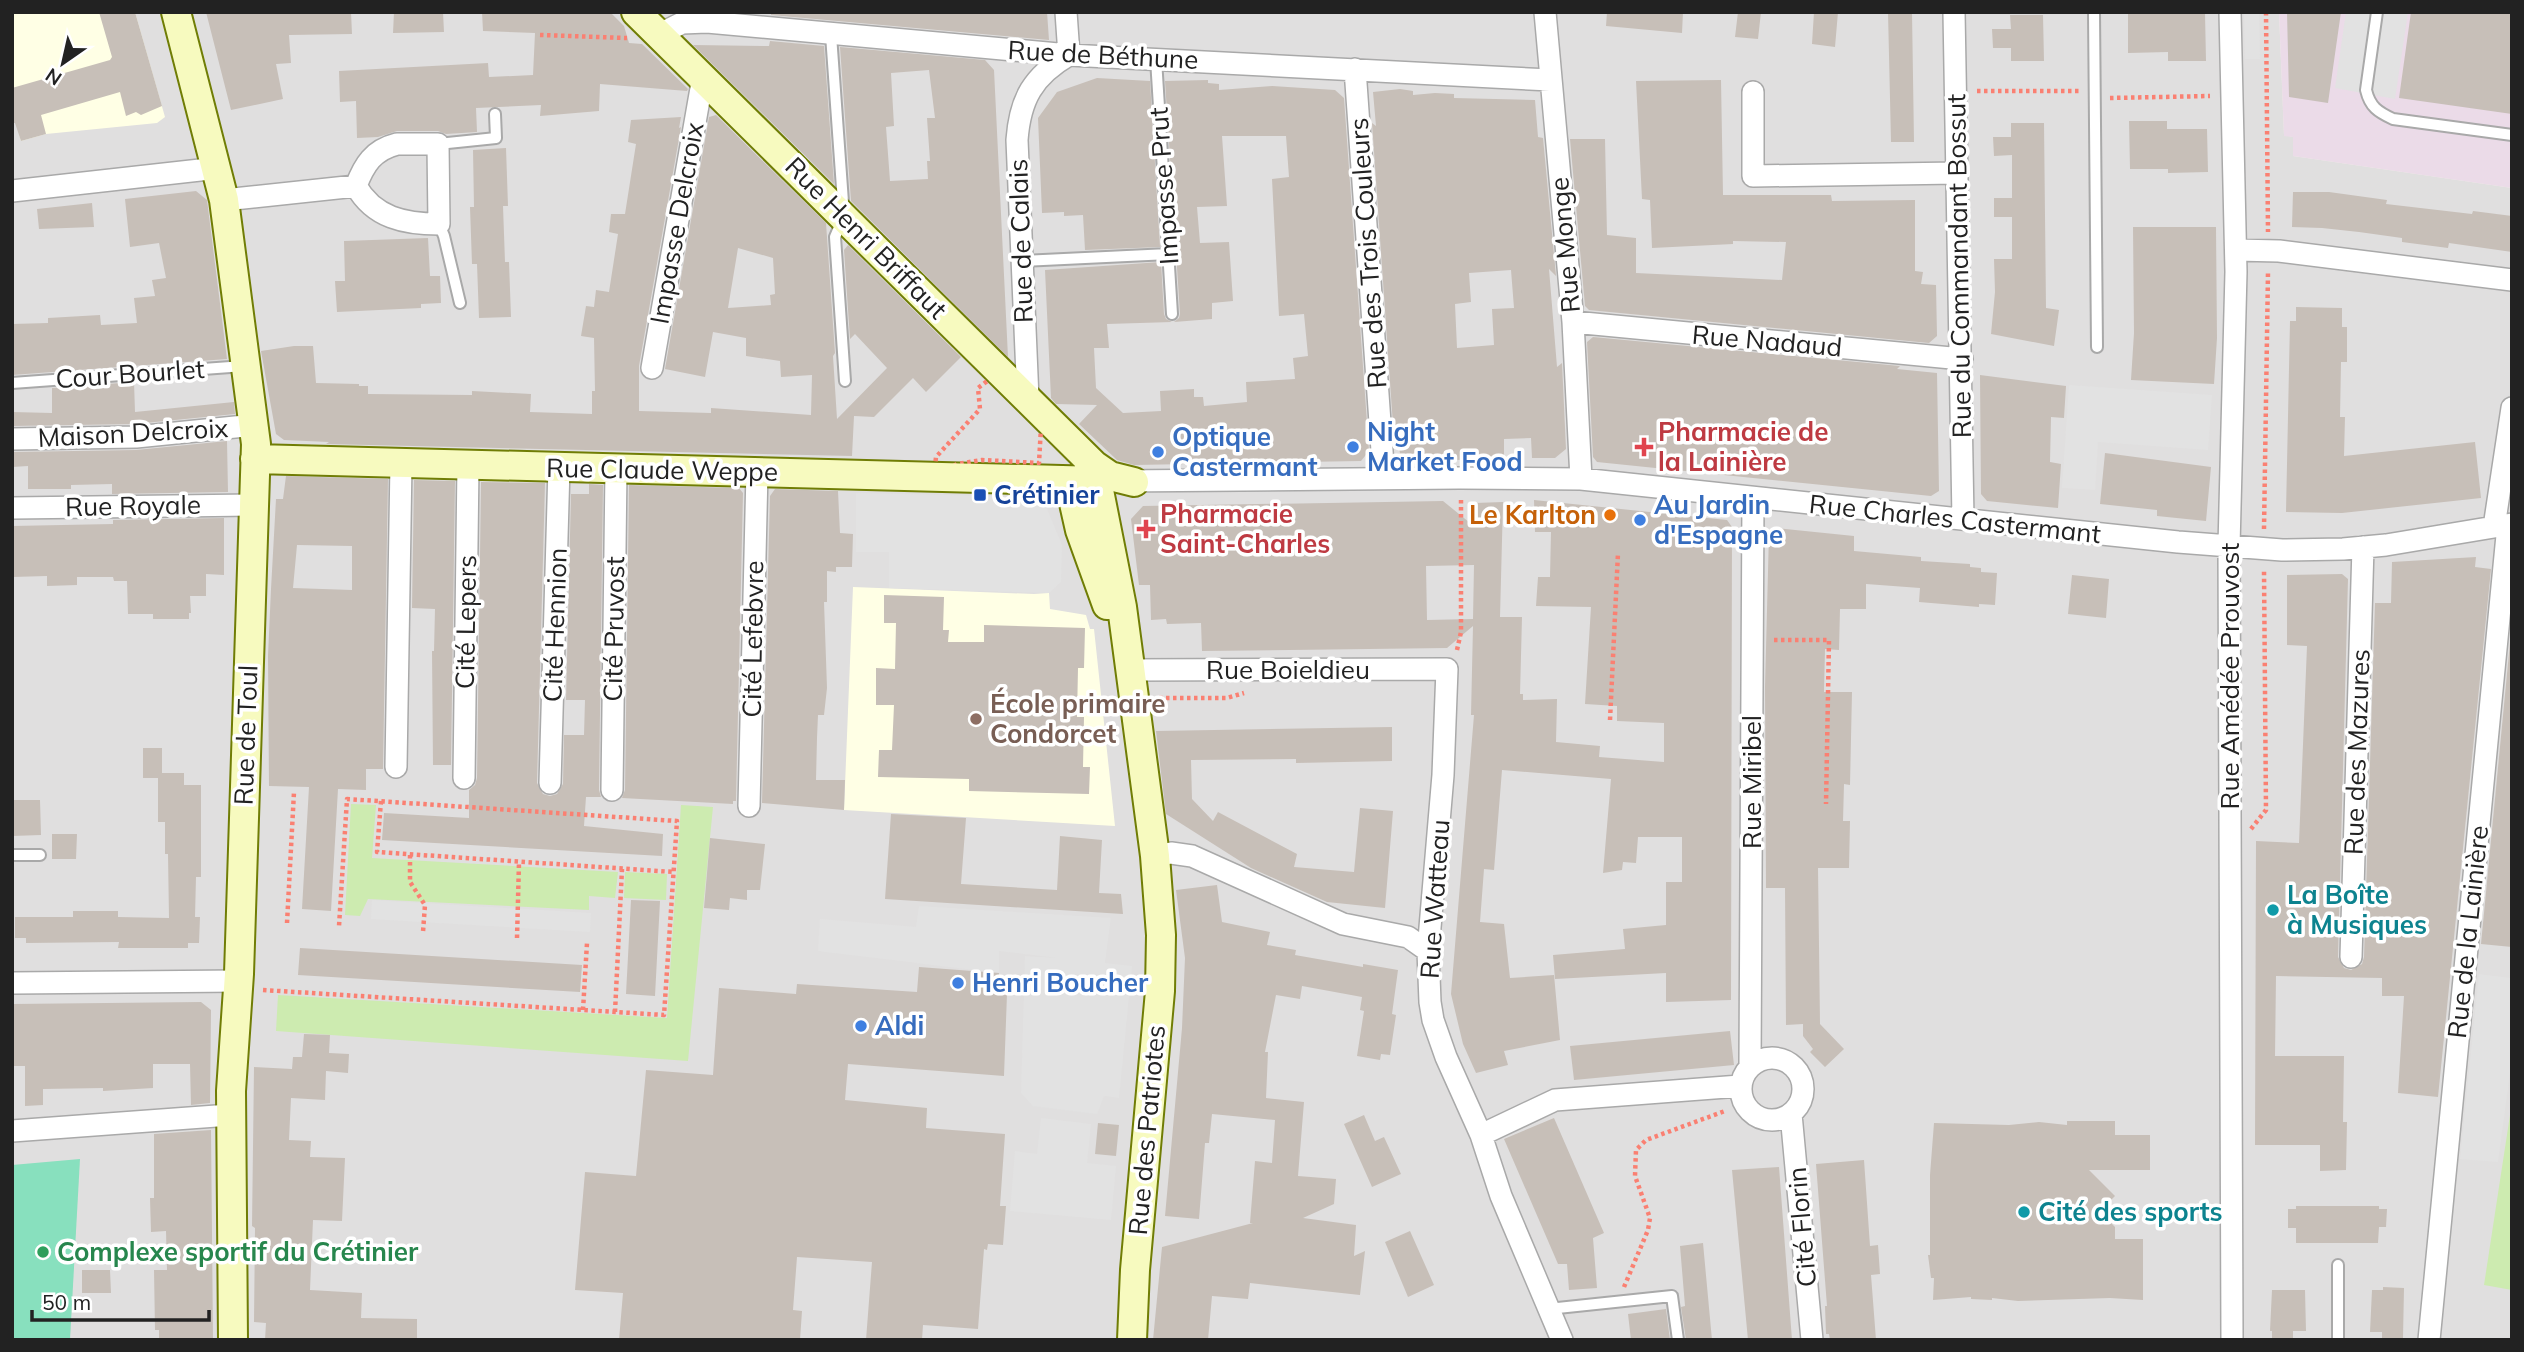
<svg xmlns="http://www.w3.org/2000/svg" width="2524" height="1352" font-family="Mulish,sans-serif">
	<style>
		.residential { fill: #e0dfdf }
		.industrial { fill: #ebdbe8 }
		.education { fill: #ffffe5 }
		.grass { fill: #cdebb0 }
		.pitch { fill: #88e0be }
		.parking { fill: #e2e2e2 }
		.building { fill: #c7bfb8; fill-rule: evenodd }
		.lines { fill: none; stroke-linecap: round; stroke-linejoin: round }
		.lane-casing { stroke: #a9a9a9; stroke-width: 14 }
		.street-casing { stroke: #a9a9a9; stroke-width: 24 }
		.secondary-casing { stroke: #707d05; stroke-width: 32 }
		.path { stroke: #fa8072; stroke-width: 4.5; stroke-dasharray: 3.5 3.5; stroke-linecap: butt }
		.lane { stroke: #fff; stroke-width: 10 }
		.street { stroke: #fff; stroke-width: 21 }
		.secondary { stroke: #f7fabf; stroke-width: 28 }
		.shop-dot { fill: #3f7fe0; stroke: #fff; stroke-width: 2.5 }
		.health-dot { fill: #e0444e; stroke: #fff; stroke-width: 2.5 }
		.transit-dot { fill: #1a4fb4; stroke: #fff; stroke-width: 2.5 }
		.food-dot { fill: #e8710a; stroke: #fff; stroke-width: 2.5 }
		.education-dot { fill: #8d6e63; stroke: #fff; stroke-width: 2.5 }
		.culture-dot { fill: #0f9aa8; stroke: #fff; stroke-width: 2.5 }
		.leisure-dot { fill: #2e9e5b; stroke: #fff; stroke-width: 2.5 }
		.labels { text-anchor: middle; stroke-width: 7; stroke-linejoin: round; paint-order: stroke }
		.street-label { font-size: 26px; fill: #222; stroke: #fff }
		.shop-label { font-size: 26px; font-weight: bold; fill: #366cbe; stroke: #fff; text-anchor: start }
		.health-label { font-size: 26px; font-weight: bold; fill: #be3a42; stroke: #fff; text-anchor: start }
		.transit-label { font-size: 26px; font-weight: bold; fill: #164399; stroke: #fff; text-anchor: start }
		.food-label { font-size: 26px; font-weight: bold; fill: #c56008; stroke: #fff; text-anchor: end }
		.education-label { font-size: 26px; font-weight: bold; fill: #785e54; stroke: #fff; text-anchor: start }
		.culture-label { font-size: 26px; font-weight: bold; fill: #0d838f; stroke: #fff; text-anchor: start }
		.leisure-label { font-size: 26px; font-weight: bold; fill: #27864d; stroke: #fff; text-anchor: start }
	</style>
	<rect width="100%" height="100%" fill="#f2efe9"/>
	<path class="residential" d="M12 12H2279L2284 135 2293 137V156L2512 188V1340H12Z"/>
	<path class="industrial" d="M2279 12H2512V188L2293 156V137L2284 136Z"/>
	<path class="education" d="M12 12H135L165 117 157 123 46 134 21 141 16 123H12Z
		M853 587 1034 594 1049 593 1050 609 1086 615 1090 629H1094L1115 826 844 810Z"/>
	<path class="grass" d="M351 804 376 805 372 858 618 872 615 898 589 896V910L368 899 360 916 345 915Z
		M681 805 713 807 688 1061 276 1031 278 995 667 1018Z
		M625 872 667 874 666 900 624 898Z
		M2512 1102V1290L2484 1285Z"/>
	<path class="pitch" d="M80 1159 70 1340H12V1165Z"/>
	<path class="parking" d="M2244 12H2259L2260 59H2245Z
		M2346 12H2408L2395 99 2335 88Z
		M2069 385 2212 395 2208 450 2098 442 2095 490 2062 488Z
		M856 493 1042 497 1062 545 1061 582 1049 593 889 588V552H856Z
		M372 900 591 913 590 932 371 919Z
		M919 906 1111 918 1105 963 1132 966 1119 1098 1104 1096 1097 1114 1033 1106 1021 1093 1025 956 1058 958 999 951V973L818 951 820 919 916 927Z
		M2479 974 2512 978V1058L2498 1162 2460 1159Z
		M1041 1118 1091 1124 1087 1163 1116 1166 1111 1220 1010 1211 1015 1151 1037 1154Z"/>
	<path class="building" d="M99 12H135L162 106 141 115 136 112 126 116 120 92 41 115 46 134 21 141 15 123H12V88L110 60 112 57Z
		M206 12H351L352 34 289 35 291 63 276 64 283 99 231 110Z
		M394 12H443L444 32 393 33Z
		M482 12H610L624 26 629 43 642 44 688 89 687 91 600 84 599 111 540 116 541 105 476 108 477 132 446 134 438 131H397L378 137 357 138 356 101 340 102 339 71 488 63 489 77 533 75 535 33 483 31Z
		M771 12H1047L1049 40 771 15Z
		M1607 12H1683L1682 33 1606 26Z
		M1738 12H1761L1758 39 1735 37Z
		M1814 12H1838L1835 47 1812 44Z
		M1888 12H1912L1914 142H1891Z
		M2128 12 2205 13 2206 61H2168V52L2128 53Z
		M2287 12H2341L2328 103 2289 97Z
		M2411 12H2512V114L2399 98Z
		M2010 15H2043L2044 61H2011V48H1993L1992 29H2011Z
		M770 41 824 46 834 184 693 45 769 46Z
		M840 47 985 60 994 70 1008 357 851 201ZM929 70 935 118H927L930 161H927L928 179 890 181 886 127 894 126 891 73Z
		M1097 78 1150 81 1160 247 1085 250 1083 215 1064 216V212L1042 213 1038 118 1057 92Z
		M1208 80V83L1219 84V90L1272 86 1335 90 1344 98 1369 451 1361 461 1134 465 1117 460 1079 424 1097 405 1056 404 1051 398 1045 270 1161 262 1164 314 1166 319 1172 322 1107 324 1109 348H1094L1096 388 1123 413 1161 411 1160 391 1194 389V397H1203L1204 406 1247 402 1246 382 1295 379 1293 358 1308 356 1304 314 1279 316 1272 179 1289 177 1286 136H1222L1227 206 1197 207 1200 243 1229 242 1233 301 1212 303V319L1174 322 1179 318 1180 314 1165 81Z
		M1721 80 1723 195H1831L1832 201 1915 200V271L1923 272 1921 284 1936 285 1937 336 1929 343 1589 310 1585 306 1570 139H1605L1607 235 1636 238V273L1782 280 1786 242 1733 241V244L1652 248 1650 200 1642 199 1636 81Z
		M1400 89 1413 91V95L1435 93 1454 94V98L1535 100 1538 137 1543 138 1556 276 1549 269 1557 367 1562 363 1566 449 1555 458H1532L1531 438 1504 439V459L1402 461 1393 425 1372 123 1376 126 1373 92ZM1511 270 1514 308 1492 309 1494 345 1457 348 1455 304 1471 302 1469 273Z
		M716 115 826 223 835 353 833 356 837 419 887 368 855 334 850 339 844 250 848 245 961 357 926 392 913 378 874 417 854 416 852 456 326 444 329 442 284 440 276 434 261 351 294 346H313L316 383 359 384V386H368V394L472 395V391L531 394 530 412 592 414V391H595L594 338 581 336 586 306 594 307 596 290 609 292 618 234 609 232 611 214H625L636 144 628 142 631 120 681 117 679 128 681 127 639 366V411L711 413V408L811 415 812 375 781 377 780 361 746 356V338L713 332 705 377 665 369 709 117ZM738 248 773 258 775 294 770 295 771 305 728 308Z
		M2129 121H2167V129H2207L2208 172 2168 173V169H2130Z
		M2011 123H2044L2046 308 2059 310 2054 346 1991 334 1995 292 1994 259H2012V217H1994V198H2012V155L1994 156 1993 137H2011Z
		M506 148 508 206H503L505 262H509L511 317 479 318 477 264H472L470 207H474L473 150Z
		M196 191 207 200 227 359 12 375V324L48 323V318L100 315 101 325 137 323 134 298 155 296 152 280 166 278 159 243 130 247 125 199Z
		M2293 192H2329L2387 200 2386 204 2472 214 2473 211 2512 216V252L2449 243 2448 248 2402 242V238L2359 232 2322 228 2292 227Z
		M92 203 94 227 39 229 37 209Z
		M2133 227H2216L2217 338 2214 384 2131 380 2134 333Z
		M428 238 430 276H440L441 303 421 304V308L337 312 335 281H345L344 241Z
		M2296 307 2342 308V327H2347V362H2341L2340 417H2345L2344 456 2475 442 2481 498 2342 513 2286 512 2290 321H2296Z
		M1593 337 1900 366 1897 369 1937 373 1939 491 1931 496 1597 462 1593 457 1587 342Z
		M1980 375 2066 386 2064 418 2051 417 2050 462 2061 464 2058 508 1987 501 1981 494Z
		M134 382 135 412 234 402 235 414 135 424 12 426V412L52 413V388Z
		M227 441 228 492 112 494V484L71 485V489H28V466L12 467V452L136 450Z
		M2105 453 2211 467 2206 521 2157 516V510L2100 504Z
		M286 476 388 479 383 769H366V790L338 789 331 911 302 909 309 787 269 786 268 656 271 589 276 499H283ZM297 545 352 546V590L293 588Z
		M414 480 455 481 451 765H433L432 651H434L435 609 412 608Z
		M481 482 545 483 537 783 543 794 550 796 557 794 563 784 564 735H584L585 700H566L571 494H589V484L603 485 599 790 601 797H586L584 826 663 834 662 856 382 840 384 813 469 818V790L475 785 477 778Z
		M629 485 739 488 743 493 736 801H733V804L622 798 625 790Z
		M775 489 838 491 840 533 853 534 852 567H836V572L827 571V602H824L827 688 824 715H818L817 738 816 780H845L844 810 762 803 770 496Z
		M1534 500 1727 520 1732 527 1731 1000 1666 1002V973L1555 979 1553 955 1625 949 1623 929 1666 925V882H1682V837H1638L1636 863 1623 862 1622 870 1603 873 1611 779 1502 770 1494 870 1484 869 1480 922 1504 924 1510 978 1554 975 1560 1040 1504 1051 1508 1065 1476 1073 1463 1044 1451 994 1474 715H1471L1473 626 1447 648 1202 651 1201 623 1167 624 1166 619 1151 620 1150 585H1139L1131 519 1143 506 1443 501 1475 527V503L1503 502 1500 617H1522L1520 694H1523V700L1557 699 1556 742 1600 746 1599 757 1664 762V723L1617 721V706L1585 704 1591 607 1536 606 1538 577H1550L1551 532H1535ZM1474 565 1473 619 1427 620 1426 566Z
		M224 518V575L206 574V596H190L191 613H189V619H153V614H128L127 581H114L113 577H77V585L47 586V576L12 577V526L113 524V520Z
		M1776 528 1854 536V551L1921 557V561L1970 564V567L1981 568V572L1997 573 1995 605 1979 604V607L1919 602 1920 588 1866 584V609H1840L1839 650 1825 649 1824 692H1852L1850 785 1844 784 1843 821H1850L1849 868H1818L1820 1024 1844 1049 1825 1067 1810 1052 1813 1049 1803 1036V1024L1786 1025 1785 888H1766L1765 687 1769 533Z
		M2476 557 2475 567 2491 569 2438 1097 2398 1093 2404 996H2382V978L2276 976 2275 1056H2344L2343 1122H2347L2346 1170 2320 1171V1145H2255L2256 841 2299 843 2307 646 2287 645V575L2342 574 2348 579 2338 957 2344 968 2351 970 2362 964 2364 957 2375 603H2391L2392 562Z
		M2072 575 2109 579 2106 618 2068 614Z
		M884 595 944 597 943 630H949L948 642H984V625L1085 628 1084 668H1078L1077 717H1084L1083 767H1090L1089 794 969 791V779L878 777 879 750H892L894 705H876V668L895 669 896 623H884Z
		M2512 622V947L2481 944Z
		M1392 727V761L1296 763V759L1191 760 1192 799 1213 821 1218 812 1297 854 1294 867 1354 872 1360 808 1393 811 1385 908 1327 902 1251 868 1166 814 1156 731Z
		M143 748H162V773H184V785H201V877H196L195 917H200L199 943H188V948H118L119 942 26 943V938H15V917H73V911H118V917L169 918 168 854H165V822H158V778H143Z
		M12 800H40L41 835 12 836Z
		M891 814 966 818 961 884 1057 890 1060 836 1102 840 1099 893 1121 894 1123 914 885 899Z
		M52 834H77L76 859H52Z
		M710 838 765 844 760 890H747V900L730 898 729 910 704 908Z
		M1217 885 1222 922 1270 932 1267 945 1296 950 1295 955 1363 967V964L1398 970 1392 1014 1396 1015 1390 1055 1381 1054 1380 1060 1357 1056 1364 1011 1360 1010 1362 997 1302 986 1300 999 1276 995 1265 1052H1268L1266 1098 1304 1102 1298 1176 1336 1179 1334 1204 1303 1218 1356 1225 1354 1256 1365 1251 1360 1295 1250 1283 1248 1299 1212 1296 1208 1340H1153L1162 1247 1253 1223H1250L1255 1161 1272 1163 1275 1120 1212 1114 1209 1143H1205L1199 1219 1165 1216 1182 1028 1185 958 1176 890Z
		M631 900 660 901 655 996 626 994Z
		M300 948 582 965 580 992 298 975Z
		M919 967 999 973 998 994H1007L1004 1076 848 1064 845 1100 927 1108 926 1128 1005 1134 1000 1206H1006L1003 1245 988 1244 987 1250 984 1249 978 1329 923 1325 922 1340H866L872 1262 797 1257 793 1310 802 1311 800 1340H619L623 1293 575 1290 585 1172 636 1176 646 1070 713 1075 719 988 796 994 797 984 917 992Z
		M201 1002 211 1010 210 1103 191 1105 190 1064H153V1088L103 1091V1088L43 1089V1105L25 1106V1066H12V1004Z
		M1730 1031 1734 1065 1574 1080 1570 1046Z
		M304 1034 330 1035 329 1053 349 1054 348 1073 326 1071 325 1100 291 1098 289 1140 311 1141 310 1157 345 1158 342 1221 313 1220 310 1290 362 1293 361 1318 417 1319V1340H265L266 1323 254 1322 255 1228 252 1226 254 1067 292 1069 293 1057H302Z
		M1364 1115 1375 1141 1384 1137 1401 1174 1372 1187 1344 1124Z
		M1554 1118 1604 1233 1593 1238 1597 1288 1569 1290 1567 1264H1558L1504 1139Z
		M2067 1121H2115V1135H2150V1170H2089L2115 1196 2107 1204 2115 1211 2107 1219 2115 1227V1239H2143V1300L2110 1298 2018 1301 1992 1298V1300L1971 1299V1297L1933 1300 1934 1278H1931L1928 1255H1930V1175L1934 1123 2009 1125 2039 1122 2067 1125Z
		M1098 1123 1119 1125 1116 1156 1095 1154Z
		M211 1130 213 1340H159V1330H155L154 1270H167L166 1231 151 1232 150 1198H154V1134Z
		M1864 1160 1870 1246 1878 1245 1880 1274 1871 1275 1876 1340H1830L1829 1334H1826L1825 1306H1827L1816 1164Z
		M1779 1167 1792 1340H1748L1732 1170Z
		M2296 1206H2379V1209H2387L2386 1227H2379L2378 1243H2296V1228H2288V1209H2296Z
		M1410 1231 1434 1285 1408 1297 1385 1242Z
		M1703 1243 1712 1340H1686L1681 1307 1685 1306 1680 1246Z
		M82 1270H110L111 1293H82Z
		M2383 1287 2404 1288 2403 1338H2382V1332H2370L2372 1290H2383Z
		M2272 1290H2305L2306 1331H2293V1339H2272V1331H2270Z
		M1666 1309 1670 1340H1631L1628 1314Z"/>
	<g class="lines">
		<g class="lane-casing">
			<path id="lane" d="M2094 12 2097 347
				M2377 12 2366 90C2370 107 2378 112 2393 119L2512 135
				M831 35 844 216 835 237 845 381
				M1156 59 1172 314
				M438 144 496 138 495 114
				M439 224 444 236 460 303
				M1022 261 1169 254
				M12 383 244 366
				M12 855H40
				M1548 1309 1672 1296 1678 1340
				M2338 1340V1265"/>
		</g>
		<g class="street-casing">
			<path id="street" d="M1066 12 1069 55
				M1545 12 1573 322 1581 479
				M1954 12 1963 519
				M2230 12 2236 272 2229 546 2232 1340
				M658 35 682 23 707 22 1069 55 1550 80
				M1355 69 1384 479
				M1753 92V176L1957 173
				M397 144H438L439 224C405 224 374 218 356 186 364 165 373 150 397 144Z
				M12 191 218 168
				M224 200 356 186
				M2236 250 2279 251 2512 280
				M1573 322 1962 359
				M652 368 703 77
				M1028 399 1017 140C1020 99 1033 76 1069 55
				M12 439 136 437 255 425
				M1118 481 1460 478 1581 479 2178 542 2282 550 2343 549 2386 545 2512 524
				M12 508 253 505
				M2494 527 2512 408
				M1130 670 1447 669 1443 775 1428 951 1430 1002 1433 1020 1446 1057 1481 1135 1501 1196 1562 1340
				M396 767 401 463
				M464 778 468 465
				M550 783 559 467
				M612 790 616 469
				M749 806 757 472
				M1155 856 1171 853 1192 856 1343 924 1408 937 1428 951
				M2351 957 2363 547
				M12 983 239 981
				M1741 1089a31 31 0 1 1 62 0a31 31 0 1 1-62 0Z
				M1750 1066 1753 498
				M1791 1114 1812 1340
				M12 1131 230 1115
				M1481 1135 1555 1100 1740 1086
				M2429 1340 2508 525"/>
		</g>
		<g class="secondary-casing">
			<path id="secondary" d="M176 12 224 200 256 444 239 974 231 1091 233 1340
				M636 12 1094 465 1110 476 1134 482
				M255 459 1099 481
				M1094 465 1122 607 1155 856 1161 935 1160 991 1135 1270 1132 1340
				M1069 481 1080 530 1107 605"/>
		</g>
		<path class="path" d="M2266 12 2268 232
			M540 35 627 38
			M1977 91H2080
			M2110 98 2210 96
			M990 379 996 382 1041 427 1039 463 982 460 957 464 934 477 936 457 980 409 978 388Z
			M2264 529 2268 272
			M1774 640H1829L1826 804
			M1457 650 1461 632V498
			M1159 698H1227L1244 693
			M1610 720 1618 553
			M381 801 377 852 674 872
			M2251 829 2266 810 2264 570
			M410 855V882L425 905 423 932
			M287 923 294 792
			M517 938 519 862
			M263 990 664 1015 677 821 347 799 339 926
			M583 1010 587 943
			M615 1012 622 869
			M1624 1287 1648 1230 1650 1218 1635 1176 1636 1150 1646 1140 1725 1111"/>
		<use href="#lane" class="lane"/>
		<use href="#street" class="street"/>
		<use href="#secondary" class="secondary"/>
	</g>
	<g class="shop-dot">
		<circle cx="1353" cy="447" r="7"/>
		<circle cx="1158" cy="452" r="7"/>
		<circle cx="1640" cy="520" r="7"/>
		<circle cx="958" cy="983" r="7"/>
		<circle cx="861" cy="1026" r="7"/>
	</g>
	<g class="health-dot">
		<path d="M1640.5 436.5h7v7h7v7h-7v7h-7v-7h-7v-7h7z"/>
		<path d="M1142.5 518.5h7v7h7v7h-7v7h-7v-7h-7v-7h7z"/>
	</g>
	<rect class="transit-dot" x="973" y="488" width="14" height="14" rx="3.5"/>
	<circle class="food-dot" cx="1610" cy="515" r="7"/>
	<circle class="education-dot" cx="976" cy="719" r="7"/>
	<g class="culture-dot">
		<circle cx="2273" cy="910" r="7"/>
		<circle cx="2024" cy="1212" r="7"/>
	</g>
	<circle class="leisure-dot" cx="43" cy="1252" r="7"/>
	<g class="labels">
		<g class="street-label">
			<text transform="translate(1103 55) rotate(3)" y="9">Rue de Béthune</text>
			<text transform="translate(1164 186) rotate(-94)" y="9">Impasse Prut</text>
			<text transform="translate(677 223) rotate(-80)" y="9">Impasse Delcroix</text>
			<text transform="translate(866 238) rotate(45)" y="9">Rue Henri Briffaut</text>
			<text transform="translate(1021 241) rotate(-92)" y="9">Rue de Calais</text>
			<text transform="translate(1565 245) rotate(-95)" y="9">Rue Monge</text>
			<text transform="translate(1368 253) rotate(-94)" y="9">Rue des Trois Couleurs</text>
			<text transform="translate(1959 266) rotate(-91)" y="9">Rue du Commandant Bossut</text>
			<text transform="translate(1767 341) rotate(5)" y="9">Rue Nadaud</text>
			<text transform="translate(130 374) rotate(-4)" y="9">Cour Bourlet</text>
			<text transform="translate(133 433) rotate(-3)" y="9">Maison Delcroix</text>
			<text transform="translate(662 470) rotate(1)" y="9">Rue Claude Weppe</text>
			<text transform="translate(133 506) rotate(-1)" y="9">Rue Royale</text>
			<text transform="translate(1955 519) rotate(6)" y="9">Rue Charles Castermant</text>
			<text transform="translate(466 622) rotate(-89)" y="9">Cité Lepers</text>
			<text transform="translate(555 625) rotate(-88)" y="9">Cité Hennion</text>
			<text transform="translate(614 629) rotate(-89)" y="9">Cité Pruvost</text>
			<text transform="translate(753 639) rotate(-89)" y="9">Cité Lefebvre</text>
			<text x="1288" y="679">Rue Boieldieu</text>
			<text transform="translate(2230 676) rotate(-90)" y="9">Rue Amédée Prouvost</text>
			<text transform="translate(246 735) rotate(-88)" y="9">Rue de Toul</text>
			<text transform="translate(2357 752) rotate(-88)" y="9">Rue des Mazures</text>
			<text transform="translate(1752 782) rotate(-90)" y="9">Rue Miribel</text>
			<text transform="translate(1435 899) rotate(-86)" y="9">Rue Watteau</text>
			<text transform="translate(2468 932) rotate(-84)" y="9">Rue de la Lainière</text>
			<text transform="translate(1147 1130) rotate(-85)" y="9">Rue des Patriotes</text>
			<text transform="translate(1802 1227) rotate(-95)" y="9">Cité Florin</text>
		</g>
		<g class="shop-label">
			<text x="1367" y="441">Night<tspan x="1367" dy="30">Market Food</tspan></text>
			<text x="1172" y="446">Optique<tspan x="1172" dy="30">Castermant</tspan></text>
			<text x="1654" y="514">Au Jardin<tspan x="1654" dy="30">d'Espagne</tspan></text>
			<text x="972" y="992">Henri Boucher</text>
			<text x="875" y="1035">Aldi</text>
		</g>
		<g class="health-label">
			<text x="1658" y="441">Pharmacie de<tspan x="1658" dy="30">la Lainière</tspan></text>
			<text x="1160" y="523">Pharmacie<tspan x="1160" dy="30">Saint-Charles</tspan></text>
		</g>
		<g class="transit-label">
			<text x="994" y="504">Crétinier</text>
		</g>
		<g class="food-label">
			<text x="1596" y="524">Le Karlton</text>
		</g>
		<g class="education-label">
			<text x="990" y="713">École primaire<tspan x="990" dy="30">Condorcet</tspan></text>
		</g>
		<g class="culture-label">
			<text x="2287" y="904">La Boîte<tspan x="2287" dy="30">à Musiques</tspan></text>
			<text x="2038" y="1221">Cité des sports</text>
		</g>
		<g class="leisure-label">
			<text x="57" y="1261">Complexe sportif du Crétinier</text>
		</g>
	</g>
	<rect width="2524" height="1352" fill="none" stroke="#222222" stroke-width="28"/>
	<g transform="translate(63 63) rotate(214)" stroke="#ffffff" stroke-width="5" paint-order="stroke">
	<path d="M0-5L12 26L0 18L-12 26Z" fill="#222222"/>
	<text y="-10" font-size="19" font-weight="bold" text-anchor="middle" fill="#222222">N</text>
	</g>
	<path d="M32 1310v10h177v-10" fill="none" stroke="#222222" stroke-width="3.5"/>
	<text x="42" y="1310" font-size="21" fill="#222222" stroke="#ffffff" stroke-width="5" paint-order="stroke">50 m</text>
</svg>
